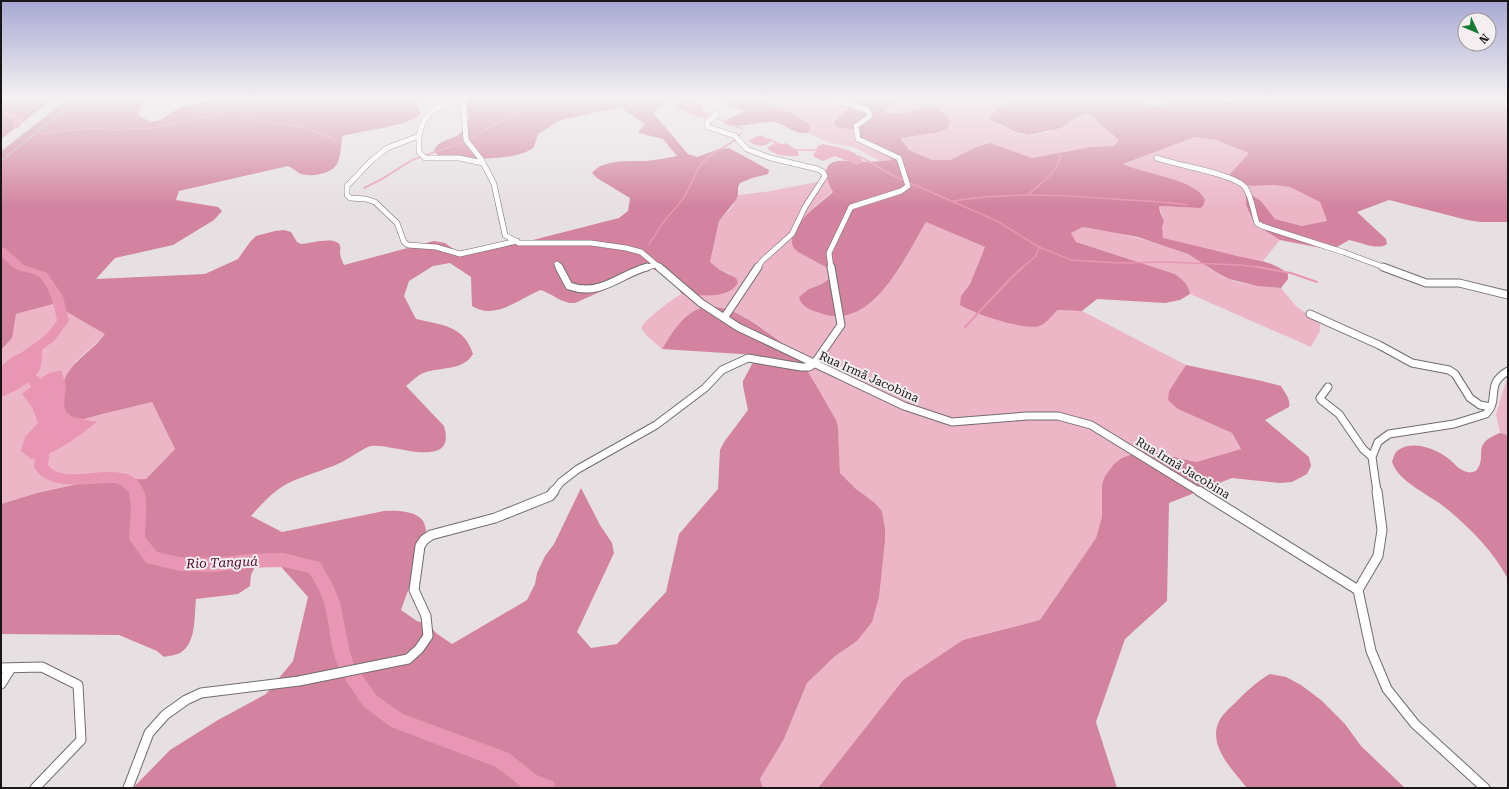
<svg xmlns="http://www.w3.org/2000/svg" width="1509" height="789" font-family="'Roboto Serif',serif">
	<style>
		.green { fill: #ecb6c7 }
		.forest { fill: #d3829f }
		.water { fill: #e896b3 }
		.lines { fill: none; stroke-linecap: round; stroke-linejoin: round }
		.stream-far1 { stroke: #e896b3; stroke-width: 1.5 }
		.stream { stroke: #e896b3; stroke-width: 2 }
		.river { fill: #e896b3; fill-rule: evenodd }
		.street-far2-casing { stroke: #726c6e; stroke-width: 6 }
		.street-far1-casing { stroke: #726c6e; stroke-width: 9 }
		.street-casing { stroke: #726c6e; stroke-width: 11 }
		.highway-casing { stroke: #bebebe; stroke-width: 2 }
		.street-far2 { stroke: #fff; stroke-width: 5 }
		.street-far1 { stroke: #fff; stroke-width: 7 }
		.street { stroke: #fff; stroke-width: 9 }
		.highway { fill: #d185a0; fill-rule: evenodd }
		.labels { text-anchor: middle; stroke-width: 4; stroke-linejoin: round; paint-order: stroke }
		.street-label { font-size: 12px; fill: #181617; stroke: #f4eef0 }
		.water-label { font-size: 13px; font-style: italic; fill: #4f062a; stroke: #f4eef0 }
	</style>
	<rect width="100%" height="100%" fill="#e7e0e2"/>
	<path class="green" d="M765 98H835L850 107 844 114 835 120 849 129 854 130 860 138 894 160 880 161 856 148 827 142 808 133 810 130 772 106Z
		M885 98H1021L997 110 999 125C1006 128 1013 132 1020 134 1044 140 1068 122 1088 113L1120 140 1114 146 1090 147 1032 158 990 144 976 147 950 160H932L909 150 899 138 934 133 930 107H922L907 113H883L890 106 889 101Z
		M1195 137 1216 140 1250 153 1231 173 1252 186 1273 185 1290 187 1320 202 1327 222 1302 226 1275 219 1261 201 1270 234 1280 240 1263 261 1245 258 1162 238 1161 227 1164 221 1159 206 1200 208 1122 165Z
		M828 180 833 191 814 207 798 224V252L838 273 822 284 809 289 842 316C884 308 906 255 926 222L985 247 970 284 961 296 968 310 1017 325 1040 326 1058 310 1082 311 1186 365 1169 391 1190 414 1232 433 1241 449 1196 462 1149 451 1102 484V518L1096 538 1040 620 963 640 903 680 818 788H763L760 779 784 739 807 683 834 657 857 641 881 568 885 528 882 511 875 503 856 489 840 473 838 427 836 420 794 353 757 324 741 315 721 308 676 328 662 349 646 335 641 328C642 322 674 297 682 294 688 292 703 295 710 295L730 274 720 270 710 262 719 221 733 206 738 195 765 192Z
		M1083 227C1119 233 1154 240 1187 254 1198 259 1208 268 1218 274 1236 285 1260 286 1281 288L1295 305 1320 324V331L1311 347 1190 294C1189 285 1182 279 1175 274L1076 242 1071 233Z
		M53 304 106 334 75 362 97 416 152 402 175 449 146 479 96 480 37 493 1 504V350C15 337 12 330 16 314Z
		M1508 375V435L1500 433 1496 414Z"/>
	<path class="forest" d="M1 98H54L1 139Z
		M79 98H143L138 115C159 129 162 116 180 108 189 105 199 104 208 102V98H418L417 104 421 114C409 126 361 131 342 136 341 144 341 157 337 164 332 174 308 178 299 173 296 171 292 168 288 166L179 191 176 200 218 207 222 211 214 220 173 245 115 258 96 279 205 274 238 259 250 242 256 236 275 231 284 230 291 232 297 242 301 244C309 244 337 235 340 246 341 248 340 250 340 252 340 256 342 261 344 265L434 241 445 243 455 250 466 254 525 242 619 218 628 211 630 198 597 178 592 173C602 159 631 161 646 161 656 160 667 158 677 156L663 139 639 133V131L645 124 620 107 561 120 538 134 534 147C518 162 460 160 438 155L434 151C437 141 450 140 458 135 463 132 466 124 469 119L467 108 469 98H665L666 101 653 113 688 154 697 157 719 149 729 148 769 170 768 174 752 178 740 183 738 187V195L736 200 719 221 710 262 720 270 736 278 738 283C727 300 700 295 682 294L666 273 651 269 575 303C562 304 553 294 541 290 520 298 495 321 472 306L471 277 450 263 433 266 409 281 404 296 416 319C441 325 464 325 473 354 463 372 438 366 421 374 416 377 411 382 406 386L444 426C458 473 390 442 371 446 363 448 350 458 342 462 322 472 298 476 280 488 270 495 259 507 251 516L282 532 384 511C435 509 431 530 416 569 411 582 406 596 401 610L417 621 429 625 436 633 452 644 527 600 535 584 537 573 545 556 554 544 581 488 600 525 612 543 614 553 577 632 591 648 617 644 666 592 679 534 718 489 720 450 724 442 748 410 743 386V381L757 355 662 349C671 335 680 318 696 310 722 298 755 323 775 338 781 343 789 347 794 353 809 370 824 400 836 420L838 427 840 473 856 489 875 503 882 511 885 528V540L879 597 872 622 857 641 834 657 807 683 784 739 760 779 763 788H133L170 750 218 720 266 694 293 661 308 597 275 560 255 566 251 575 250 586 238 594 196 599C194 616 197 643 180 653 176 655 169 656 164 657L157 651 119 635 1 634V504L37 493 96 480 146 479 175 449 152 402 83 419C73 419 65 415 63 404 57 366 86 359 105 334L53 304 16 314 12 338 1 350V158Z
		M723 98H765L772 106 794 114 809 124 810 130 808 133C792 135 786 123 773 122 757 121 741 129 725 124L724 121 746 111C738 107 727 107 723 98Z
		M835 98H885L891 104 883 113C891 113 899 114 906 113 913 112 918 107 925 107 935 106 946 113 951 122L947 129 934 133 900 138 909 150 932 160H950L976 147 990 143 1032 158 1090 147 1114 146 1119 140 1088 113 1074 119 1061 128 1029 135 1016 132 991 120 990 117 997 110 1021 98H1125L1152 107 1164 105 1169 98H1215L1222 102 1231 101 1232 98H1508V222H1480L1467 220 1389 200 1357 212 1386 239 1387 244C1378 251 1360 242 1349 240L1332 250 1280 240 1261 228 1253 220 1246 205V196H1253L1261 201 1275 219 1302 226 1327 221 1320 202 1290 187 1273 185 1252 186 1243 184 1230 176 1231 173 1249 153 1216 140 1195 137 1123 164C1143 174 1197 179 1205 200L1203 206 1200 208 1159 206 1160 212 1164 221 1162 227 1163 238C1186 243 1209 249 1233 255 1253 260 1272 260 1288 274V279L1281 288 1257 286 1229 279 1219 274 1188 254 1138 237 1083 227 1071 233 1076 242 1175 274C1182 279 1189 285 1190 294L1180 300 1165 303 1097 299 1082 311 1058 310C1052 315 1046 324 1039 326 1025 331 972 313 960 305L961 296 970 284 985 247 926 222C905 257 872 333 820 313 811 310 801 307 799 297L809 289 822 284 837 273 798 252 793 247C786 226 820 204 833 192 830 186 825 177 826 171 829 156 849 162 859 162 870 162 882 161 893 160L860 138 854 130 837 127 834 123C837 117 845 113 849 107Z
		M1186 365 1262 381 1281 386C1285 393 1291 400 1289 407L1265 420 1309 457 1311 466 1307 474 1292 482 1280 483 1232 478 1169 503 1167 601 1125 639 1096 722 1117 788H818L903 680 963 640 1040 620 1096 538 1102 517V485L1105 476 1114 464 1122 458 1138 452 1149 451 1196 462 1241 449 1232 433 1178 409 1168 400 1169 391Z
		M1500 433 1508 435V579C1493 551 1471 529 1447 509 1431 495 1399 483 1392 462 1393 459 1394 454 1397 451 1412 439 1437 449 1449 459 1455 464 1459 470 1467 472 1469 473 1473 472 1476 471 1489 455 1469 445 1500 433Z
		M1270 674 1286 677 1301 685 1321 700 1345 724 1361 746 1405 788H1247C1231 768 1203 741 1223 715 1227 710 1232 706 1236 702 1247 691 1256 682 1270 674Z"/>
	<path class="water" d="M692 102 704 106 701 109 705 114 709 116 706 118 698 117 673 106Z
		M760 135 771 140C765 149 756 146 748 141Z
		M775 143 781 145 786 143 797 150 799 156C787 156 776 157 767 148Z
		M823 144C838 147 855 150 864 162L857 165 835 156 823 161 813 156 818 146Z
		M42 350C42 356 42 364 40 369 33 382 14 392 1 397V367C16 352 22 353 42 350Z
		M61 370 66 386 64 404 66 412 73 417 97 422C77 437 57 454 31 459L21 451 25 437 38 423 32 407 22 394 47 374Z"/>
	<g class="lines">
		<path class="stream-far1" d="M653 98 685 104
			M236 109 249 118 262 122 297 126 325 135 336 141
			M703 112 743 129
			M196 118 228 98
			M34 134 94 128 112 130 152 128 216 115 267 98
			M768 139 784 146
			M796 150H817
			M844 150 855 154
			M859 156 892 175 997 221 1039 247 1071 260 1119 263 1166 262 1241 265 1265 268
			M364 188 382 179 412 160 472 139 488 128 534 106 546 98
			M1029 194C1042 181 1057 174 1061 155
			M953 201C1007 192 1060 195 1114 199 1139 201 1163 201 1187 205
			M649 244 665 220 684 198 700 165 710 156 735 140 741 133
			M1022 268 1036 256 1039 247"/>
		<path class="stream" d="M1257 267 1291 273 1317 282
			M965 327 1012 277 1023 267"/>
		<path class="river" d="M1 111C9 112 18 112 24 118L19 128H13L12 126 15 119 1 117Z
			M1 247 5 248 24 265 47 273 63 296 69 321 54 341 21 365V367L39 377 52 397 50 400 45 402 40 400 29 383 10 372 8 369 11 360 46 335 57 321C55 308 49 286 39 277 34 273 24 272 18 270 11 267 6 261 1 256Z
			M44 434 49 435 51 439 48 465C50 467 53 470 55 471 80 483 134 454 145 494 148 508 145 523 145 537L157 552 180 557 213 558 249 554 284 553 320 562 333 585 340 602 349 648 355 668 358 669 376 695 403 714 509 753 538 776 553 781 556 788H523L496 767 391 727 364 707 346 681 344 674 341 673C329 648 331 628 324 603 321 592 315 582 309 573L284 567 249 568 213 572 180 571 146 563 129 539 131 505 129 492 121 485 115 483C91 482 48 493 34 467L37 439 39 435Z"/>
		<g class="street-far2-casing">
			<path id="street-far2" d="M463 98 466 140 481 159 494 184 505 235 519 243H591L626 248 641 252 660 268
				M830 98 867 110 870 114 869 117 856 126 858 139 899 158 908 186 901 191 851 207 829 253 831 268
				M717 114 707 122 708 127 735 136 747 149 757 153 771 158 817 169 823 172 825 176 805 207 792 234 762 261 757 268
				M419 136C424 110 439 104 463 101
				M1157 158C1175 165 1235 174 1245 187 1252 197 1253 212 1257 223L1262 226 1343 252 1386 268
				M483 163 459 158H425L419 152V136L387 148 371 161 347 186V195L350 198 366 199 375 202 397 223 404 242 408 245 436 247 460 254 517 241
				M557 264 559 268
				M643 268 656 265"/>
		</g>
		<g class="street-far1-casing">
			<path id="street-far1" d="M559 267 569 286C601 297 618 275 647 267
				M659 267 701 303 738 327 904 406 952 422 1027 416H1058L1091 425 1200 492
				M1383 267 1426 283H1459L1508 295
				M1310 314 1379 345 1412 363 1449 370 1455 374 1470 398 1480 405 1491 407
				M724 318 758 267
				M1328 387 1320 398 1321 400 1339 414 1363 449 1372 457
				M553 492 561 482 578 469 656 425 705 388 722 370 748 358 801 367H809L814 364 841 325 831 267
				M1377 492 1372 457 1378 442 1389 434 1454 424 1486 414C1501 398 1484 385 1508 371"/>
		</g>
		<g class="street-casing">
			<path id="street" d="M1199 491 1358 590
				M1377 491 1382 530 1378 556 1358 590 1371 651 1387 689 1415 724 1485 788
				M1 668 42 667 78 685 81 740 35 788
				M1 684 11 668
				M128 788 149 733 165 715 186 700 201 693 299 681 408 659 419 649 428 636 426 616 414 590 420 546 424 540 431 535 495 518 550 496 554 491"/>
		</g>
		<g class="highway-casing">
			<path id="highway" d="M70 98H79L4 158 1 159V152Z"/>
		</g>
		<use href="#street-far2" class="street-far2"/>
		<use href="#street-far1" class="street-far1"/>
		<use href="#street" class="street"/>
		<use href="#highway" class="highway"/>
	</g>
	<linearGradient id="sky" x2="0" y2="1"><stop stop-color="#a8a8d3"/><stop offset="0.47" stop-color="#f4f1f2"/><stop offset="1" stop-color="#f4f1f2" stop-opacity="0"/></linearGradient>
	<rect width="1509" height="208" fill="url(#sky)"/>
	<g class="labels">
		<g class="street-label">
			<text transform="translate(869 377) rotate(24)" y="4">Rua Irmã Jacobina</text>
			<text transform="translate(1183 468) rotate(31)" y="4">Rua Irmã Jacobina</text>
		</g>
		<g class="water-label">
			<text transform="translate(222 562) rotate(-2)" y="5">Rio Tanguá</text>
		</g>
	</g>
	<rect width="1509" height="789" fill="none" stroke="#181617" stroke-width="4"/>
	<g transform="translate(1477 32) rotate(134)"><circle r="19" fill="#f4eef0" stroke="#9c9899"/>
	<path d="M0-3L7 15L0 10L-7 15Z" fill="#147d32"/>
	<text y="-6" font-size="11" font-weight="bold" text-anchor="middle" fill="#181617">N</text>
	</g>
</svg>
